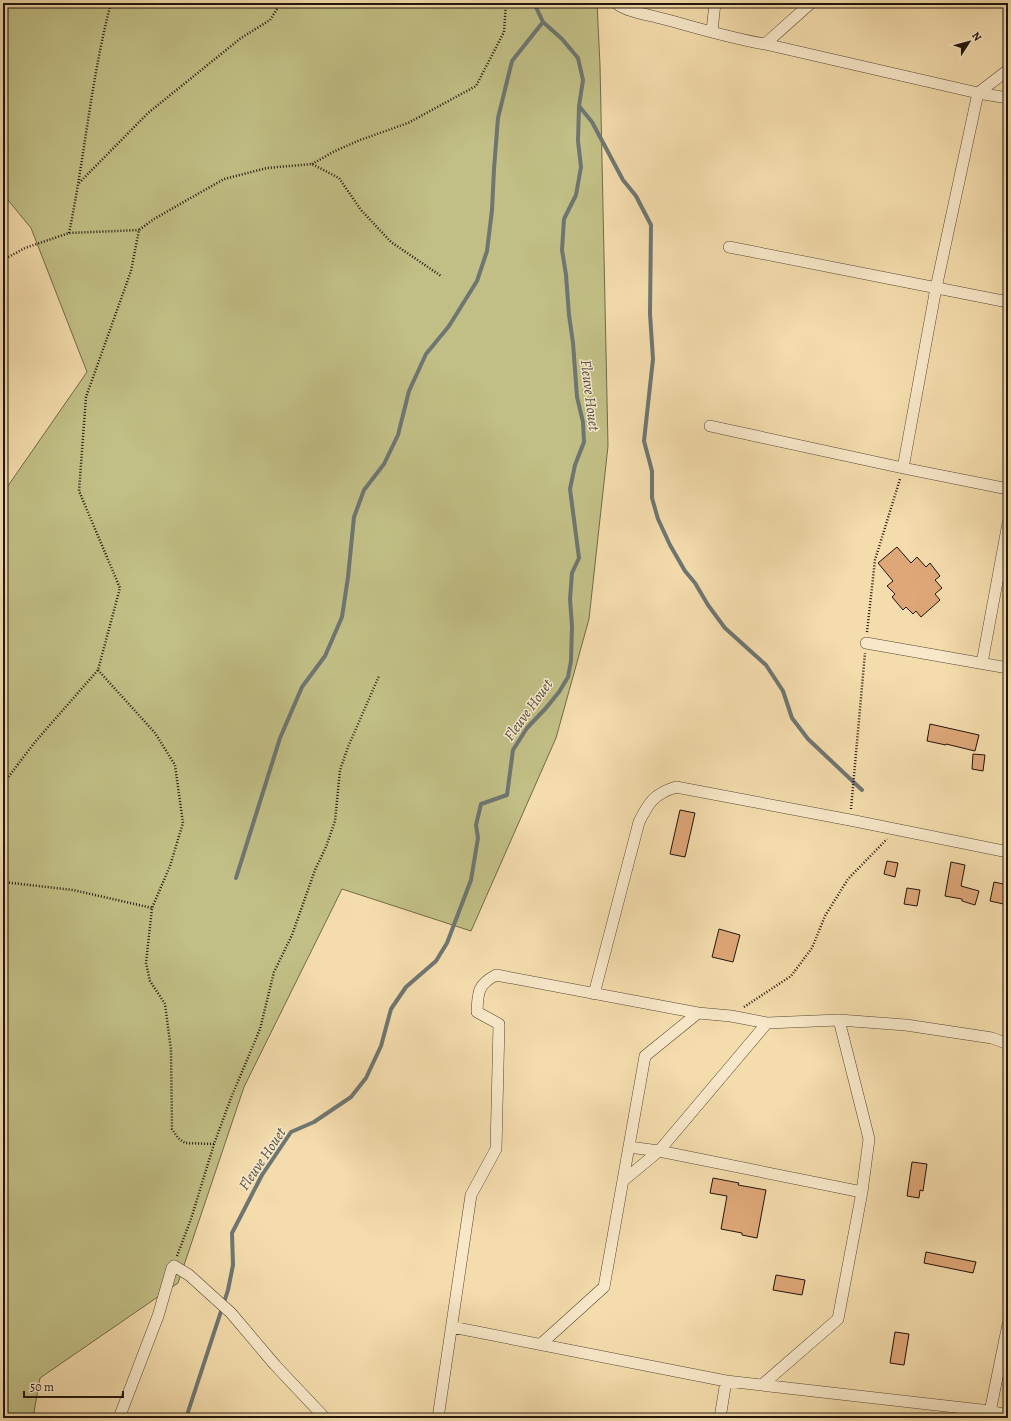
<svg xmlns="http://www.w3.org/2000/svg" width="1011" height="1421" font-family="Alegreya,serif">
	<style>
		.green { fill: #c1bf85; stroke: #716a48 }
		.lines { fill: none; stroke-linecap: round; stroke-linejoin: round }
		.stream { stroke: #6e7672; stroke-width: 4 }
		.building { fill: #dea778; stroke: #21140b }
		.minor-casing { stroke: #564633; stroke-width: 12 }
		.path { stroke: #21140b; stroke-width: 2.5; stroke-dasharray: 1 2; stroke-linecap: butt }
		.minor { stroke: #f8e8c9; stroke-width: 11 }
		.labels { text-anchor: middle; stroke-width: 3; stroke-linejoin: round; paint-order: stroke }
		.water-label { font-size: 15px; font-style: italic; fill: #4e4d47; stroke: #f8e8c9 }
	</style>
	<rect width="100%" height="100%" fill="#f4dcac"/>
	<filter id="stains"><feTurbulence type="fractalNoise" baseFrequency=".005" numOctaves="4"/><feColorMatrix values="0 0 0 0 .2 0 0 0 0 .09 0 0 0 0 .02 0 0 0 .5 -.17"/></filter>
	<radialGradient id="worn" r=".72"><stop offset=".6" stop-color="#630" stop-opacity="0"/><stop offset="1" stop-color="#630" stop-opacity=".3"/></radialGradient>
	<path class="green" d="M3 3H597L600 65 608 446 589 619 556 738 471 931 342 889 244 1087 178 1283 40 1378 33 1418H3V493L87 372 31 228 3 194Z"/>
	<g class="lines">
		<path class="stream" d="M579 106 592 122 623 180 636 196 651 225 650 314 653 359 644 441 652 471V498L658 519 670 545 685 571 695 583 708 605 725 628 766 665 783 691 792 718 808 739 862 790
			M236 878 280 738 302 687 325 656 342 617 348 577 354 517 364 490 384 464 398 435 409 391 426 354 449 326 477 281 487 251 492 210 494 169 498 118 512 61 543 22
			M186 1418 228 1290 233 1265 232 1233 262 1175 291 1132 314 1122 351 1097 366 1078 381 1046 391 1009 406 987 436 961 447 943 471 880 478 838 476 825 481 804 507 795 513 750 527 728 546 708 559 692 568 677 571 661 572 626 570 599 572 573 579 558 570 489 575 465 584 442 583 422 577 397 573 343 569 315 566 275 562 250 564 219 576 195 581 167 578 141 579 106 583 80 578 58 562 39 543 22 534 3"/>
	</g>
	<path class="building" d="M897 547 911 563 917 557 926 567 930 563 940 576 935 580 942 588 935 594 940 600 921 617 916 611 913 614 906 607 903 610 892 597 895 594 887 586 893 581 878 563Z
		M930 724 979 735 975 751 946 744V745L927 741Z
		M973 754 985 755 983 771 972 769Z
		M680 810 695 813 685 857 670 854Z
		M887 861 898 863 895 877 884 874Z
		M951 862 965 865 961 886 979 891 975 905 962 901V899L945 896Z
		M994 882 1008 885V905L990 901Z
		M907 888 920 890 917 906 904 904Z
		M719 929 740 935 733 962 712 957Z
		M912 1162 927 1164 923 1191 920 1190 919 1198 907 1196Z
		M713 1178 739 1183 738 1185 766 1190 757 1238 742 1235V1233L721 1229 727 1196 710 1193Z
		M926 1252 976 1262 973 1273 924 1263Z
		M776 1275 805 1280 802 1295 773 1290Z
		M895 1332 909 1334 904 1365 890 1363Z"/>
	<g class="lines">
		<g class="minor-casing">
			<path id="minor" d="M616 3C627 12 646 14 660 18 695 27 729 38 765 44L978 93 1008 98
				M712 31 715 3
				M765 44 811 3
				M729 247 1008 302
				M710 426 903 468 1008 489
				M903 468 936 288 978 93 1008 70
				M866 643 1008 668
				M982 663 1008 523
				M594 994 639 822C649 802 654 794 676 787L850 820 1008 852
				M629 1147 659 1151 862 1192
				M624 1180 659 1151 767 1023
				M452 1327 726 1381 990 1411 1008 1415
				M541 1344 604 1287 645 1056 698 1013
				M762 1385 838 1319 862 1192 869 1139 839 1020
				M989 1417 1008 1324
				M119 1418 158 1316 172 1268 174 1266 189 1275 231 1313 275 1365 325 1418
				M438 1418 471 1195 496 1149 499 1024 477 1012C478 993 477 985 496 975L698 1013 731 1016 767 1023 839 1020 906 1025 992 1038 1008 1044
				M720 1418 726 1381"/>
		</g>
		<path class="path" d="M312 164 335 151 360 140 408 123 476 86 504 32 506 3
			M79 183 148 113 241 38 270 20 281 3
			M69 233C85 156 91 78 111 3
			M3 260 25 248 69 233 139 230
			M867 632 875 560 900 479
			M98 670 155 733 175 765 183 823 170 866 152 908 146 963 150 981 165 1004 171 1050 172 1129 178 1138 185 1143 214 1144
			M3 784 35 742 98 670 120 588 79 491 86 397 131 271 139 230 154 219 224 179 267 168 312 164 339 178 361 210 391 242 441 276
			M851 809 865 653
			M3 882 73 890 152 908
			M744 1007 791 976 812 948 825 916 848 879 887 839
			M177 1256 191 1219 214 1144 231 1098 260 1029 274 972 292 935 315 870 326 847 335 821 340 770 348 747 379 676"/>
		<use href="#minor" class="minor"/>
	</g>
	<g class="labels">
		<g class="water-label">
			<text transform="translate(590 395) rotate(83)" y="5">Fleuve Houet</text>
			<text transform="translate(528 710) rotate(-54)" y="5">Fleuve Houet</text>
			<text transform="translate(262 1159) rotate(-56)" y="5">Fleuve Houet</text>
		</g>
	</g>
	<rect width="1011" height="1421" fill="none" stroke="#f4dcac" stroke-width="16"/>
	<rect x="4" y="4" width="1003" height="1413" fill="none" stroke="#21140b" stroke-width="2"/>
	<rect x="8" y="8" width="995" height="1405" fill="none" stroke="#21140b"/>
	<g transform="translate(969 42) rotate(54)" stroke="#f8e8c9" stroke-width="3" paint-order="stroke">
	<path d="M0-3L7 15L0 10L-7 15Z" fill="#21140b"/>
	<text y="-6" font-size="11" font-weight="bold" text-anchor="middle" fill="#21140b">N</text>
	</g>
	<path d="M24 1391v6h99v-6" fill="none" stroke="#21140b" stroke-width="2"/>
	<text x="30" y="1391" font-size="12" fill="#21140b" stroke="#f8e8c9" stroke-width="3" paint-order="stroke">50 m</text>
	<rect width="100%" height="100%" filter="url(#stains)"/>
	<rect width="100%" height="100%" fill="url(#worn)"/>
</svg>
